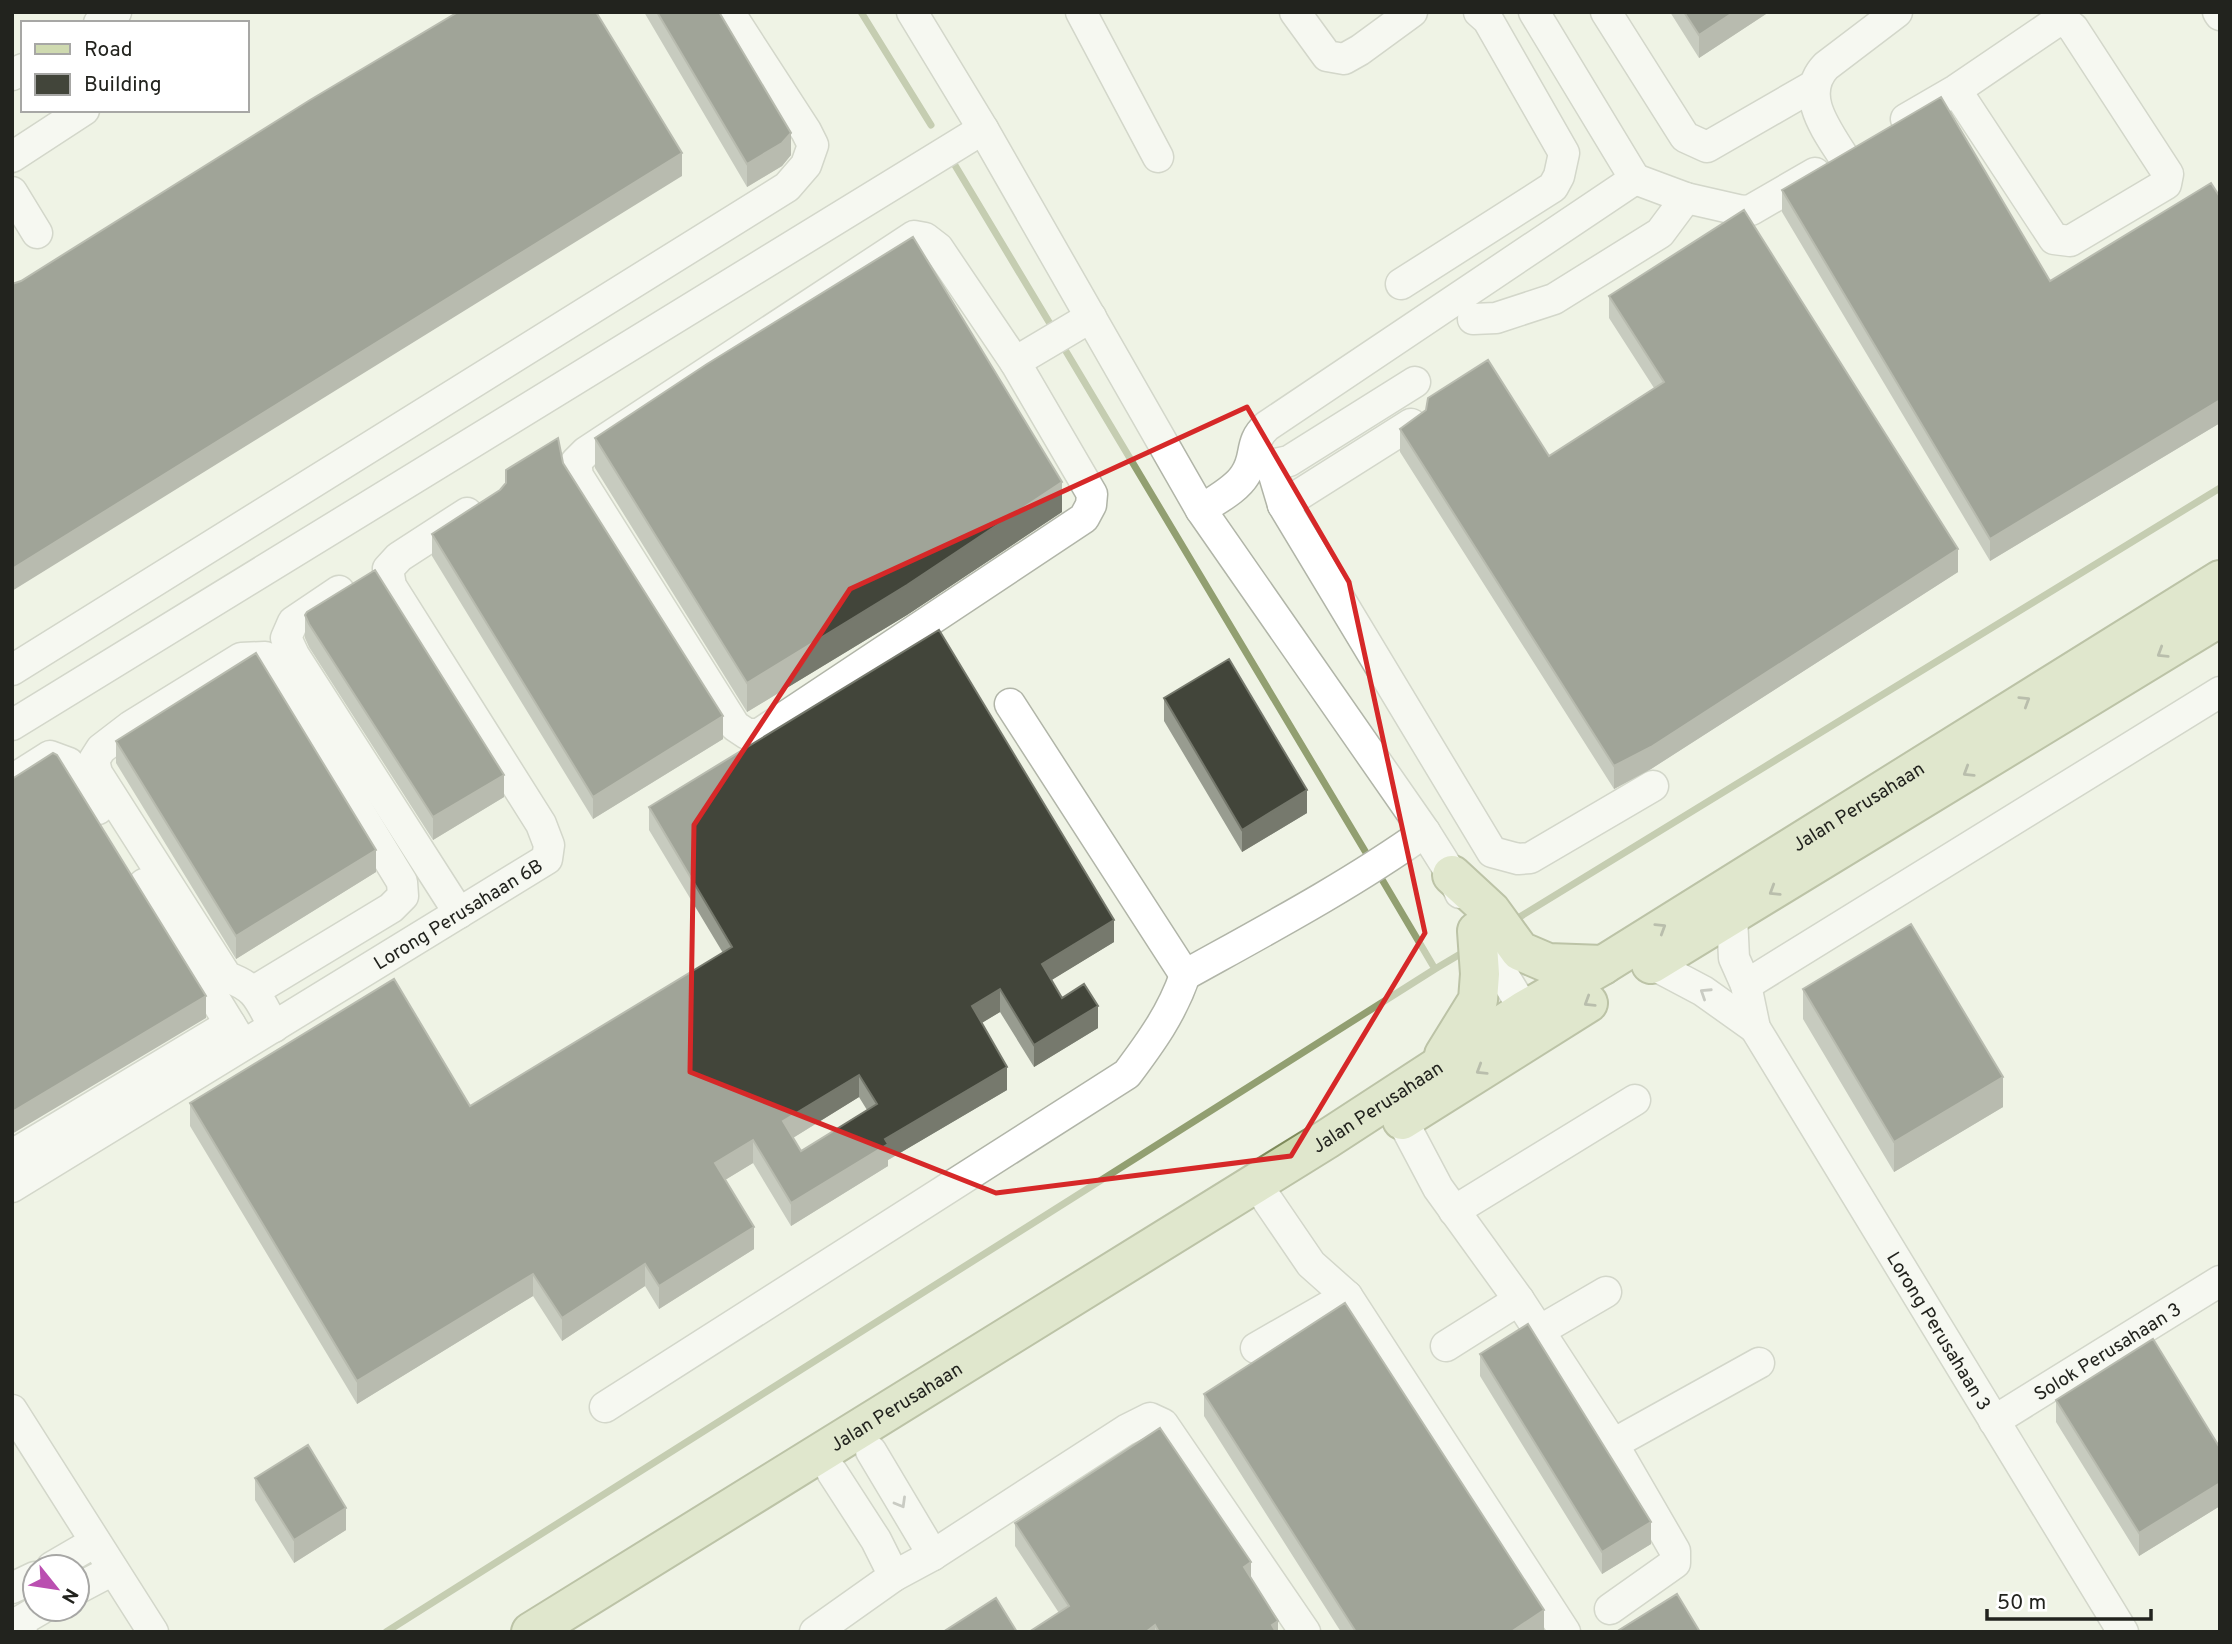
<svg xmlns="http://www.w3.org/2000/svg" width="2232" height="1644" font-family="Overpass,sans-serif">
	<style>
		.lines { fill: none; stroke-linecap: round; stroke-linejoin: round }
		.stream { stroke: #929f71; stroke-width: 7 }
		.minor-casing { stroke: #b1b5a8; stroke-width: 33 }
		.major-casing { stroke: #7e8a5a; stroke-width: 42 }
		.minor { stroke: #fff; stroke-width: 30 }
		.major { stroke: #cfdab0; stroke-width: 38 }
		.wall { fill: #989c90; fill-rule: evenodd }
		.shaded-wall { fill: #76796d }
		.building { fill: #42453a; stroke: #76796d; stroke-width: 2; fill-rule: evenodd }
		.oneway { stroke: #787e67 }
		.oneway2 { stroke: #9c9c9a }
		.marked { fill: none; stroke: #d62828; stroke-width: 5; stroke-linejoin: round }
		.labels { text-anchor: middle; stroke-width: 7; stroke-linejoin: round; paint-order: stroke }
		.street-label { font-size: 19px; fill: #22231e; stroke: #fff }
	</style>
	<rect width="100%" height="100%" fill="#eff3e5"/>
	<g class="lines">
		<path class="stream" d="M861 12 931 125
			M953 162 1055 332
			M1061 343 1371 861
			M1513 921 2220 488
			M1435 969 1467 950
			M386 1632 1435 969 1377 871"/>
		<g class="minor-casing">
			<g id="minor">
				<path d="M912 12 983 129 1201 510 1425 832 1452 875 1460 893"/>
				<path d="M1081 12 1158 157"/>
				<path d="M1295 12 1327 56 1344 59 1360 50 1412 12"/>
				<path d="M1606 12 1685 137 1707 147 1813 86"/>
				<path d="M2218 12 2220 15"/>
				<path d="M99 23 116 12"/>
				<path d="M12 75 23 69"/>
				<path d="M1906 119 1956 90 2056 22 2064 21 2073 28 2168 174 2166 184 2070 241 2054 239 1956 90"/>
				<path d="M1843 156C1826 129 1799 94 1826 66L1897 12"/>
				<path d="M12 157 84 110"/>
				<path d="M1635 179 1686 198 1743 211 1751 210 1815 173"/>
				<path d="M12 192 37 233"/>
				<path d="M914 236 925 238 938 248 1015 362 1092 494 1091 505 1084 518 759 734H747L735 726 578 476 576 462 586 452Z"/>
				<path d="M1401 284 1553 187 1559 176 1564 153 1488 20 1479 12"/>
				<path d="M1473 319 1496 318 1554 299 1660 233 1686 198"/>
				<path d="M1015 362 1091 317"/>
				<path d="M1253 459 1271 465 1289 461 1415 382"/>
				<path d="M1271 465 1283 505 1492 852 1518 859 1530 858 1653 786"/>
				<path d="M1283 505 1411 424"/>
				<path d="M1201 510C1215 500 1236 490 1245 475 1258 456 1248 443 1267 426L1635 179 1534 12"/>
				<path d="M339 591 293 622 286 638 294 655 459 913"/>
				<path d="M12 670 787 187 806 165 813 145 806 131 729 12"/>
				<path d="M1010 704 1185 975C1266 930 1349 886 1425 832"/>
				<path d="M12 725 983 129"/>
				<path d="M12 780 50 756 69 763 98 809"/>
				<path d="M144 884 243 1045"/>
				<path id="s1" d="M1732 917 1734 958 1746 985 1755 1028 2123 1632"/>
				<path d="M1477 932 1535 1027"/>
				<path d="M1652 964 1703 991 1755 1028"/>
				<path d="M1746 985 2220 692"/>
				<path d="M254 991 391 908 403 896 402 882 265 657 241 658 131 726 101 749 94 760 97 773 227 977C258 988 259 1000 274 1027"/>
				<path d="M1402 1120 1438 1188 1519 1300 1613 1444 1675 1551V1563L1610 1609"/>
				<path d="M12 1155 230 1024"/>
				<path id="s2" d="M12 1187 547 859 549 845 541 824 391 586 388 569 399 557 467 513"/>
				<path d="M1268 1201 1311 1264 1347 1296 1565 1632"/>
				<path d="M1454 1211 1635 1100"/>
				<path d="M1539 1331 1606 1292"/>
				<path d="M1446 1346 1519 1300"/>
				<path d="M1256 1348 1347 1296"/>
				<path d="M605 1407 1127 1074C1151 1042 1172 1013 1185 975"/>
				<path d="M12 1410 153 1632"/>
				<path id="s3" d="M1994 1421 2220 1281"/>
				<path d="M1613 1444 1759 1363"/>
				<path d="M871 1451 933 1555"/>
				<path d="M832 1472 876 1540 894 1576"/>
				<path d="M52 1567 95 1542"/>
				<path d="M12 1588 35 1577"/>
				<path d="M77 1589 113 1570"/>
				<path d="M22 1632 17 1623 41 1609"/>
				<path d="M815 1632 894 1576 933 1555 1126 1430 1150 1418 1163 1424 1305 1632"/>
			</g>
		</g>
		<g class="major-casing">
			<g id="major">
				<path d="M1452 875 1491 911 1520 951 1548 963 1603 965"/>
				<path d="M1651 964 2220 617"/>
				<path d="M1444 1055 1478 1000 1480 974 1477 931"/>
				<path d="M1402 1120 1588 1003"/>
				<path id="s4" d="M531 1632 1327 1139 1525 1010 1603 965 2220 580"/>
			</g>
		</g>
		<use href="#minor" class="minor"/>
		<use href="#major" class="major"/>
	</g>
	<path class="wall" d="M644 12H719L791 155 782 166 747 187Z
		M1670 12H1769L1699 58Z
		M1782 190 2050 281 2220 197V423L1990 561 1782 212Z
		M1609 296 1958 572 1651 769 1614 789 1400 452V429L1426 410 1549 456 1654 388 1609 318Z
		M595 438 1062 512 907 615 747 712 595 468Z
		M563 463 723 739 593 819 432 556V534Z
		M305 615 504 797 433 840 309 647 305 638Z
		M1164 698 1307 813 1242 852 1164 721Z
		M116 741 376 872 236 959 116 763Z
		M649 807 1114 942 1051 980 1062 998 1098 1028 1034 1067 1000 1012 981 1023 1007 1090 888 1160V1166L791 1226 753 1163 725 1180 754 1249 659 1309 645 1286 562 1341 533 1296 357 1404 190 1126V1103L470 1106 723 953 649 830ZM859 1097 867 1110 801 1151 793 1138Z
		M1803 989 2003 1107 1894 1172 1803 1019Z
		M1480 1354 1651 1544 1602 1574 1480 1376Z
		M1204 1394 1544 1632H1341L1204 1416Z
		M2056 1400 2220 1448V1506L2139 1556 2056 1422Z
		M255 1478 346 1530 294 1563 255 1500Z
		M1015 1523 1251 1579 1278 1632H1029L1059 1613 1015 1546Z"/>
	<path class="shaded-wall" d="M1734 12H1769L1699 58V35Z
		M791 133V155L782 166 747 187V164Z
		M682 153V176L12 591V569Z
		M2220 400V423L1990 561V539Z
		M1062 482V512L907 615 747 712V683Z
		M1958 549V572L1651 769 1614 789V766Z
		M723 716V739L593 819V797Z
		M504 775V797L433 840V817Z
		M1307 790V813L1242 852V830Z
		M376 850V872L236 959V936Z
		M1114 920V942L1042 986V964Z
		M1000 989V1012L972 1029V1006Z
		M206 996V1018L12 1134V1112Z
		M1098 1006V1028L1034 1067V1045Z
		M1007 1067V1090L888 1160V1166L791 1226V1203L885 1139Z
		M859 1075V1097L783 1144V1121Z
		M2003 1077V1107L1894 1172V1142Z
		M753 1140V1163L715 1186V1163Z
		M754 1227V1249L659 1309V1286Z
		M645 1264V1286L562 1341V1318Z
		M533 1274V1296L357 1404V1381Z
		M2220 1483V1506L2139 1556V1533Z
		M346 1508V1530L294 1563V1540Z
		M1651 1522V1544L1602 1574V1552Z
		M1251 1562V1585L1244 1567Z
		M1544 1610V1632H1511Z
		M1278 1621V1632H1272V1625Z
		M1155 1625V1632H1146Z"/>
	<path class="building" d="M458 12H596L682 153 12 569V284L21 281 310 100Z
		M657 12H719L791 133 782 143 747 164Z
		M1684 12H1734L1699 35Z
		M1941 97 2050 281 2211 183 2220 197V400L1990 539 1782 190Z
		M1744 210 1958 549 1651 747 1614 766 1400 429 1426 410 1428 398 1488 360 1549 456 1664 382 1609 296Z
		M913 237 1062 482 907 585 747 683 595 438 707 364Z
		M558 438 563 463 723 716 593 797 432 534 500 490 506 483V470Z
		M375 570 504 775 433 817 309 624 305 615 307 612Z
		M939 630 1114 920 1042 964 1062 998 1084 984 1098 1006 1034 1045 1000 989 972 1006 1007 1067 885 1139 888 1144 791 1203 753 1140 715 1163 754 1227 659 1286 645 1264 562 1318 533 1274 357 1381 190 1103 394 979 470 1106 732 947 649 807ZM859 1075 877 1104 801 1151 783 1121Z
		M256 653 376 850 236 936 116 741Z
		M1229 659 1307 790 1242 830 1164 698Z
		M53 753 57 755 206 996 12 1112V779Z
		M1911 924 2003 1077 1894 1142 1803 989Z
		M1345 1303 1544 1610 1511 1632H1356L1204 1394Z
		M1528 1324 1651 1522 1602 1552 1480 1354Z
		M2153 1339 2220 1448V1483L2139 1533 2056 1400Z
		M1160 1428 1251 1562 1244 1567 1278 1621 1272 1625 1276 1632H1159L1155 1625 1146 1632H1029L1069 1606 1015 1523Z
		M308 1445 346 1508 294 1540 255 1478Z
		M1677 1594 1700 1632H1616Z
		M996 1598 1017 1632H943Z"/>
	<defs><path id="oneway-chevron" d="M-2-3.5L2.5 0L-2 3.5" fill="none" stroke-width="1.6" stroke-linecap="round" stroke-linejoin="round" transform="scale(1.75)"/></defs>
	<g class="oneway">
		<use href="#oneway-chevron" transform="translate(2162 653) rotate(148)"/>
		<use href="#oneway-chevron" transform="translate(2025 701) rotate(-32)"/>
		<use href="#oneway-chevron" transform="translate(1968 772) rotate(148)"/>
		<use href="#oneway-chevron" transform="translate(1774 891) rotate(148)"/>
		<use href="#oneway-chevron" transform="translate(1661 928) rotate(-32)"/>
		<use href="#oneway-chevron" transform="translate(1589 1002) rotate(148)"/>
		<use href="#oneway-chevron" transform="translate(1481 1070) rotate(148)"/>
	</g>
	<g class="oneway2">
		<use href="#oneway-chevron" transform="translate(1705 993) rotate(-147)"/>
		<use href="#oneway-chevron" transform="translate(901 1503) rotate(60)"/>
	</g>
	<path d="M0 0H2232V1644H0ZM1247 407 1349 582 1425 933 1291 1156 996 1193 690 1072 694 825 850 589Z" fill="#eff3e5" fill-opacity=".55" fill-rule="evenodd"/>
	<path class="marked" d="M1247 407 1349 582 1425 933 1291 1156 996 1193 690 1072 694 825 850 589Z"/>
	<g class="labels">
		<g class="street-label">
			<text dy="7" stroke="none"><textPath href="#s4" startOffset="1563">Jalan Perusahaan</textPath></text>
			<text dy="7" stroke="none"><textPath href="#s2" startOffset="523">Lorong Perusahaan 6B</textPath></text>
			<text dy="7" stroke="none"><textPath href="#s4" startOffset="996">Jalan Perusahaan</textPath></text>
			<text dy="7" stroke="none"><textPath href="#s1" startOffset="469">Lorong Perusahaan 3</textPath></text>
			<text dy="7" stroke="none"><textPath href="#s3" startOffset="133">Solok Perusahaan 3</textPath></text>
			<text dy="7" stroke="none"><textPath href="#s4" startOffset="429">Jalan Perusahaan</textPath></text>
		</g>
	</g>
	<rect width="2232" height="1644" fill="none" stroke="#22231e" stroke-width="28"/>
	<rect x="21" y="21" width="228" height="91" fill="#ffffff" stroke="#a7a7a5" stroke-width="2"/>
	<rect x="35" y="44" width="35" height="10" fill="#cfdab0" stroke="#a7a7a5" stroke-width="2"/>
	<text x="84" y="56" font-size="21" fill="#22231e">Road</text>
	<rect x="35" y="74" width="35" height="21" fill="#42453a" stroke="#a7a7a5" stroke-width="2"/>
	<text x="84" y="91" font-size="21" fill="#22231e">Building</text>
	<g transform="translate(56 1588) rotate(120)"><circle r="33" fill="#ffffff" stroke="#a7a7a5" stroke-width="2"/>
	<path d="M0-5L12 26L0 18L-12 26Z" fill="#ba4fb0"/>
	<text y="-10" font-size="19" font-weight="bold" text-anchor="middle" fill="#22231e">N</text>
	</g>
	<path d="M1987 1609v10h164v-10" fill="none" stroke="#22231e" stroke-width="3.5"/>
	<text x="1997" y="1609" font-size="21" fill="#22231e" stroke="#ffffff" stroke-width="5" paint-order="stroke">50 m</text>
</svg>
